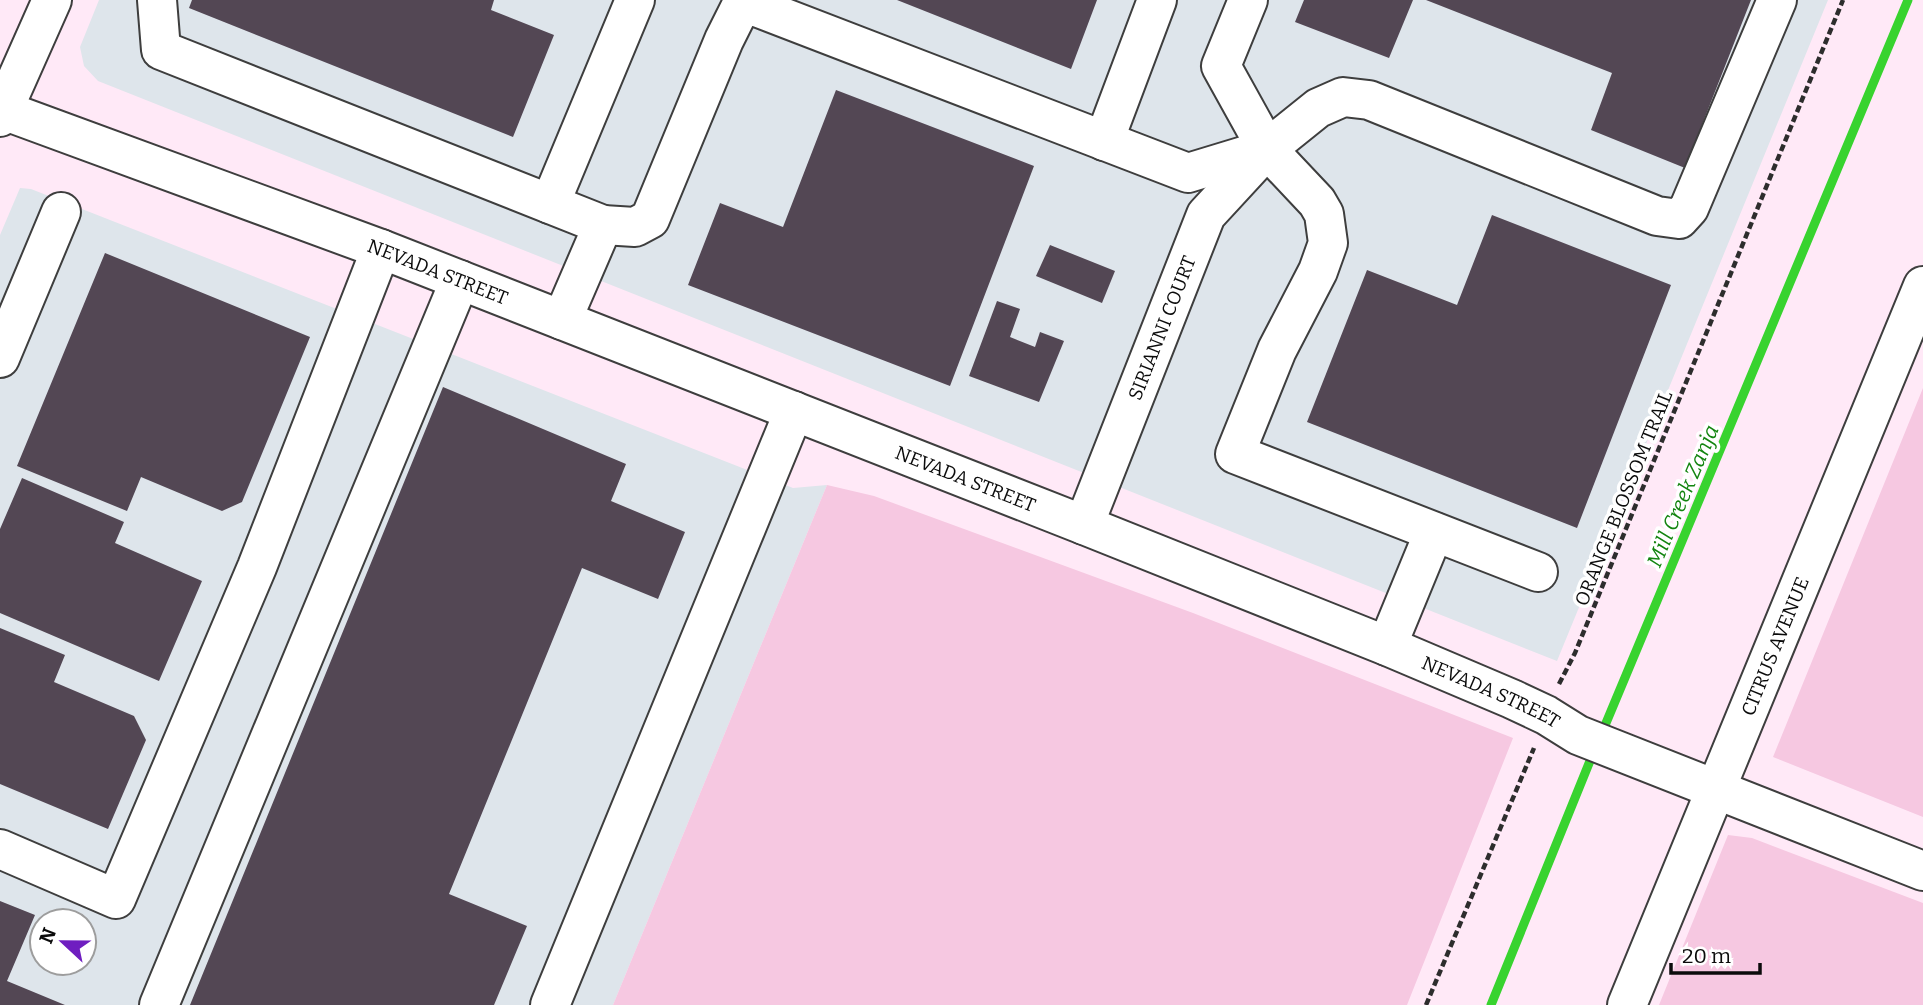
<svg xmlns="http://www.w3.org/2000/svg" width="1923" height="1005" font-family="Bitter,serif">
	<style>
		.industrial { fill: #dee5eb; fill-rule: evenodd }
		.farmland { fill: #f6c8e1 }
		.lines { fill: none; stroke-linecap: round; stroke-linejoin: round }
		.stream { stroke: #38d32f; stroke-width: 9 }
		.building { fill: #534754 }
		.minor-casing { stroke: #3e3e3e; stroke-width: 42 }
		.path { stroke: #2d2d2d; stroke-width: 4.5; stroke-dasharray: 7 3.5; stroke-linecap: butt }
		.minor { stroke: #fff; stroke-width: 38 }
		.labels { text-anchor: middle; stroke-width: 7; stroke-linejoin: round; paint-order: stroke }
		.street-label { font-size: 19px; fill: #0b0b0b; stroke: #fff }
		.water-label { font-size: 21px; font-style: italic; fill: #138410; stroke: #fff }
	</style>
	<rect width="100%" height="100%" fill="#ffe9f7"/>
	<path class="industrial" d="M99 0H1828L1557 661 98 81 84 66 80 47Z
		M20 188 31 189 793 488 827 485 613 1005H0V235ZM42 921H84V963H42Z"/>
	<path class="farmland" d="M1923 388V817L1773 757Z
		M827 485 874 496 1193 613 1513 738 1407 1005H613Z
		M1728 835 1752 838 1923 903V1005H1659Z"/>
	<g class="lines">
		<path class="stream" d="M1601 735 1908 0
			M1491 1005 1594 751"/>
	</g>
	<path class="building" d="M192 0H494L491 10 554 35 513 137 189 8Z
		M897 0H1097L1071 69Z
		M1304 0H1413L1389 58 1295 22Z
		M1426 0H1751L1685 168 1591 130 1612 73Z
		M836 90 1034 166 950 386 688 285 720 203 783 227Z
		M1492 215 1671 285 1577 528 1307 422 1367 270 1457 305Z
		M1050 245 1115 271 1102 303 1036 276Z
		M105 253 310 337 242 502 222 511 141 477 127 511 17 466Z
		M997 301 1020 309 1010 337 1035 347 1040 332 1064 341 1039 402 969 376Z
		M443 387 626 464 611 501 685 532 658 599 582 568 449 894 527 926 494 1005H190Z
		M22 478 124 522 115 543 202 581 159 681 0 613V529Z
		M0 628 65 655 54 682 134 716 146 740 108 829 0 784Z
		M0 901 35 915 7 981 65 1005H0Z"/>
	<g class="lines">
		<g class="minor-casing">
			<g id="minor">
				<path d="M157 0 161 50 603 225 562 320"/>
				<path d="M1248 0 1221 66 1267 149 1317 202 1324 214 1328 243 1318 271 1277 350 1235 454 1538 572"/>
				<path id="s1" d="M0 109 381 249 1084 525 1387 646 1512 699 1546 715 1578 735 1923 871"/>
				<path d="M0 117 52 0"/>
				<path d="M1104 141 1157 0"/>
				<path d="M550 204 635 0"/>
				<path d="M603 225 635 227 650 219 724 40 740 8 751 5 1188 173 1267 149 1318 108 1343 97 1369 100 1657 216 1679 219 1689 208 1777 0"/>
				<path d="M0 358 61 212"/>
				<path id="s2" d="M1084 525 1206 215 1266 150"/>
				<path d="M1387 646 1434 532"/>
				<path d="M0 849 116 899 257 567 381 249"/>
				<path d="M159 1005 460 280"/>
				<path d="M550 1005 794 411"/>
				<path id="s3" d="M1627 1005 1923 286"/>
			</g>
		</g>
		<path class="path" d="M1559 684 1575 653 1843 0
			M1426 1005 1534 748"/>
		<use href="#minor" class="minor"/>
	</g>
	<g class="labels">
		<g class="street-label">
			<text dy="7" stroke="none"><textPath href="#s1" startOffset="467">NEVADA STREET</textPath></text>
			<text dy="7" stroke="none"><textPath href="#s2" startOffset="212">SIRIANNI COURT</textPath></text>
			<text dy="7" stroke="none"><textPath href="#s1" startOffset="1034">NEVADA STREET</textPath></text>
			<text transform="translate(1623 498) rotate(-68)" y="7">ORANGE BLOSSOM TRAIL</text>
			<text dy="7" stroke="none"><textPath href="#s3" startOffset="388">CITRUS AVENUE</textPath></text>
			<text dy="7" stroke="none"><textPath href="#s1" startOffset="1601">NEVADA STREET</textPath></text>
		</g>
		<g class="water-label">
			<text transform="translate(1683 496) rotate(-67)" y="7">Mill Creek Zanja</text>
		</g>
	</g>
	<g transform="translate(63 942) rotate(292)"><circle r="33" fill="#ffffff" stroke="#9d9d9d" stroke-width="2"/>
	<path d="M0-5L12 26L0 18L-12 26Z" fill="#6f1ec0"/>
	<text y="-10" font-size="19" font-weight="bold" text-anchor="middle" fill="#0b0b0b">N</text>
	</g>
	<path d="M1671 963v10h89v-10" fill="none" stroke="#0b0b0b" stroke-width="3.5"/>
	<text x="1682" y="963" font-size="21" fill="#0b0b0b" stroke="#ffffff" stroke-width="5" paint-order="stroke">20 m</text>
</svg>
